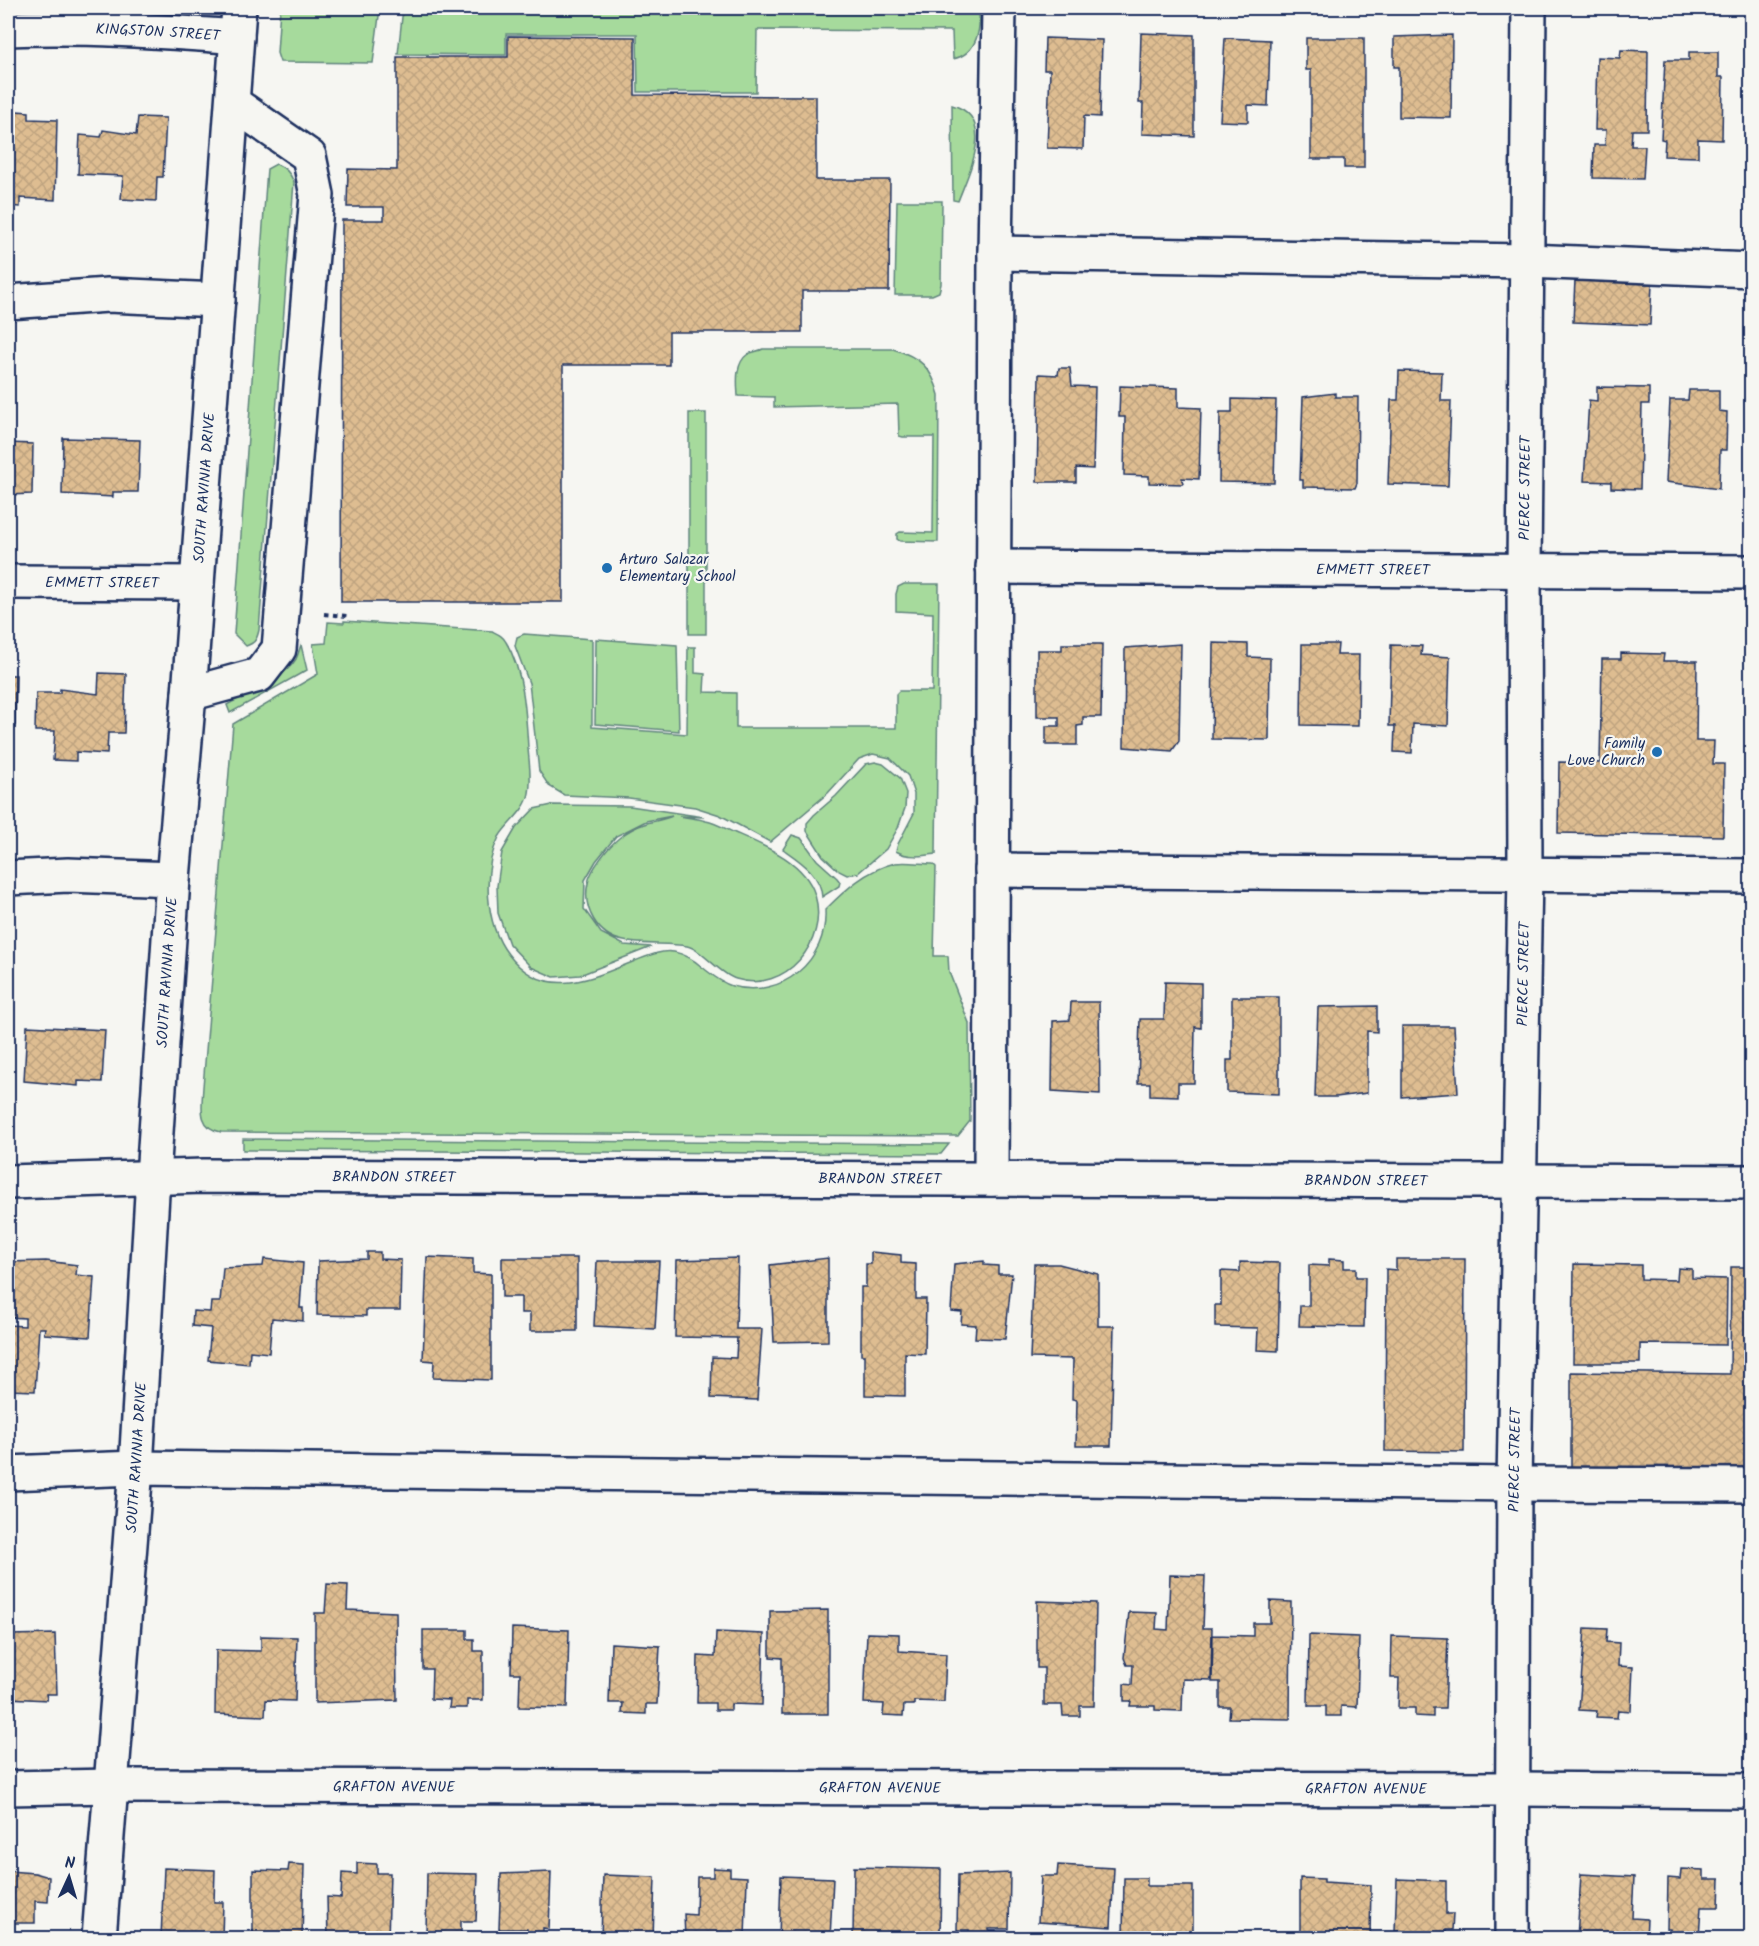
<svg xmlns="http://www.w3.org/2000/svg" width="1759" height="1946" font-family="Kalam,sans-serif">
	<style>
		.green { fill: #a6da9c; stroke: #60847d; stroke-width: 1.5 }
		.building { fill: url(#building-cross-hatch); stroke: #1b2f5e; stroke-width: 1.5 }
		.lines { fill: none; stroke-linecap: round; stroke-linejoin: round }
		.minor-casing { stroke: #1b2f5e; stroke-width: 38 }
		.path { stroke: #1b2f5e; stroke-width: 4; stroke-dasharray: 4.5 4.5; stroke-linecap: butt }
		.minor { stroke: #f6f6f2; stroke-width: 33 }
		.poi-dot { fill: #1f6fb2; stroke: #f6f6f2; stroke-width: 2 }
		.labels { text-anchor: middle; stroke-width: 4.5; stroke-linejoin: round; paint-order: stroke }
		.street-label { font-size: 15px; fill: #1b2f5e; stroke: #f6f6f2 }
		.poi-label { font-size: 15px; fill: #1b2f5e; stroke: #f6f6f2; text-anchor: start }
	</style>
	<defs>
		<pattern id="building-cross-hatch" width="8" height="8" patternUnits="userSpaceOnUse" patternTransform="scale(1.5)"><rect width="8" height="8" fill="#debd91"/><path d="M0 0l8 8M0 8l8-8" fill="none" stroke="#bea37f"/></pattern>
	</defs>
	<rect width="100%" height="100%" fill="#f6f6f2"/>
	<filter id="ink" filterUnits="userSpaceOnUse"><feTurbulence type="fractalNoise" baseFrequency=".0167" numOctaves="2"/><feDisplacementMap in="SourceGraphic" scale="12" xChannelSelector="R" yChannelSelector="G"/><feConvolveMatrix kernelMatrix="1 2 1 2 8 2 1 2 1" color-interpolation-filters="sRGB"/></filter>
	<g filter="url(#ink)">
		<path class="green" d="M280 8H380L373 63 280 62 277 53Z
			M403 8H978C982 28 977 54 953 59L952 31 757 30 756 92H638L637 34H506V55L398 54Z
			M952 105C997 117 969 172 958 201L953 200Z
			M276 164C286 168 290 173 294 182L259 630C257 639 255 643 246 646L234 634 267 169Z
			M897 201H942L941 284 939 292 932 295H895Z
			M763 349H893C920 357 932 368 939 395L938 542 900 541 897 539V534L900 532 933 533 934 437H903L899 436 898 404 774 407V397L738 396C737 382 735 363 748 354 752 352 759 351 763 349Z
			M689 413H706V634H689Z
			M904 584H939L936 854C923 856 907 858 896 851L898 844 914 813V794L908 776 890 758 873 754 859 759 828 793 770 842 720 815 695 807 629 798 564 795 549 786 539 771 529 683 515 646 517 637 524 634 592 639V727L687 734 688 647H695V673L705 674 704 692 736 693V728H896V694L899 691H932L933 613 896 611V594L898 587Z
			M344 621 492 631C498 634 503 636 506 642 524 672 526 714 528 748 529 763 532 778 529 793 526 811 508 822 499 837 482 870 485 924 508 954 544 1002 590 979 635 961 648 956 660 950 674 952 685 954 694 960 702 967 711 974 721 983 732 986 782 1000 828 960 825 910 845 890 866 870 895 863 907 861 921 864 933 864L936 867 934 956H948L949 972 969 1023 970 1121 958 1136 221 1132C197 1128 202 1106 203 1087L233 724 318 674 313 644 326 643 328 622 344 623Z
			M596 639 677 645 679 731 595 724Z
			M301 645 307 670 230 713 227 705C247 694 284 679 296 659 298 655 299 650 301 645Z
			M875 762 883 764 900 778 906 793 905 808 898 828 886 849 858 873 847 875 839 871 823 856 807 831V823L814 815 836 796 866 764Z
			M552 805 630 806 704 817 679 816C688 818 697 818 706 821 716 823 726 829 735 833 765 846 805 862 815 895 829 942 785 994 736 979 719 974 702 949 687 946 667 942 645 946 624 941 597 936 582 908 588 883 590 870 609 846 619 838 626 832 638 826 647 823 655 821 666 819 672 816L646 821 616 836 596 861 585 880 584 909 601 933 624 945 651 947 580 975 554 977 531 967 509 944 498 913 497 886 502 852 516 828 534 809Z
			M792 835 801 838 817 860 837 878 840 882 839 886 822 897C821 874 800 861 783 849Z
			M243 1139 949 1144 941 1154 243 1150Z"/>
		<path class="building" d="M1141 33 1194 35V136L1142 134 1143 103H1139Z
			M1452 35 1451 118 1399 117V67H1394V37Z
			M508 36 635 37V95L816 96V180H890L889 291H802V332H669V365H563V602H341L342 220H384V207H347L348 169 397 170V57H508Z
			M1045 38 1102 40 1100 117 1084 116 1083 149 1047 148 1050 70H1044Z
			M1225 38 1270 40 1268 106 1248 105V122L1220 121Z
			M1306 38H1364V168H1344V159H1311V70H1306Z
			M1621 50 1648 51 1647 130H1632L1631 146H1645L1643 179 1593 178 1594 145H1605L1606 130H1595L1597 57 1620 58Z
			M1689 52H1718V77H1723L1722 140 1698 139V157L1664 156 1665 140 1661 139 1665 60H1689Z
			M16 111 29 112V119L57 120 55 200 20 198V207L8 206V117L15 118Z
			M138 117 166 118 163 177H157L156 201 121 199 123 176 78 174 80 135 101 137 103 130 136 135Z
			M1575 280 1652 284 1650 325 1573 322Z
			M1059 368H1070L1072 386 1095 387 1093 469 1076 468V482H1037L1039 374 1058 375Z
			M1399 371 1442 372 1441 401H1451L1448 486 1388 484 1391 400H1398Z
			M1120 386 1178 388V407L1201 408 1199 479 1182 478 1183 484 1149 483V476L1124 475 1125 417H1119Z
			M1597 387 1649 388V404H1642L1640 489 1611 488V482L1584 481 1589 400 1597 401Z
			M1689 390H1719V411L1727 412 1726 450H1720L1719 489 1666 482 1670 400H1688Z
			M1335 393V397H1358L1357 483 1355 488 1303 487V480H1300L1303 397Z
			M1232 399 1276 400 1274 483 1219 482 1220 412H1232Z
			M63 438 140 440 138 492H113V497L62 494Z
			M8 443 33 444 32 494 8 495Z
			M1213 643 1248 644V657L1270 658 1269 740 1212 739Z
			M1062 644H1102L1101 717H1083V725L1077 726V745H1046V726H1059V717H1037V650H1062Z
			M1181 644 1179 741 1172 751 1124 747 1125 648Z
			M1302 644H1338L1337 655H1359L1358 726 1301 725Z
			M1391 645 1422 646 1421 655 1450 657 1448 726 1413 724 1412 753 1394 752 1395 726H1389Z
			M1621 653 1664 654 1663 661H1697L1696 741H1714L1713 764H1724L1723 836 1558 833 1559 762 1600 763 1602 659H1621Z
			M99 673 126 674 124 733H108L107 754 76 752V761L53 760 55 731H35L36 693H60V689L98 694Z
			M8 675H16L15 725H8Z
			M1165 982 1201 983V1028L1195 1027 1194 1083H1178V1096L1150 1095V1083H1138L1140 1019H1164Z
			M1232 997H1279V1094L1227 1092V1060H1232Z
			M1071 1002H1099L1100 1094 1052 1091 1053 1021 1070 1020Z
			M1377 1006V1032L1367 1031V1093L1336 1097H1315L1318 1007Z
			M27 1026 105 1030 102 1082 78 1081V1086L24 1081Z
			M1402 1026H1454L1458 1093 1402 1097Z
			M1749 1029H1752V1085H1747Z
			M367 1252H380V1259L401 1260 400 1310H366V1316L317 1315 318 1261 367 1259Z
			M871 1252 901 1255V1263L916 1264V1299H926L925 1354 905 1353V1396L865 1395V1355H861V1287H866V1264H871Z
			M427 1257 473 1259V1273L491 1274V1380L433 1378 434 1361 423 1360Z
			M502 1258H577V1331H530V1313H521V1297H502Z
			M738 1258 736 1329H762L757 1400 711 1398 712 1357 736 1358 737 1338 675 1337 677 1260Z
			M828 1258V1341L774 1342 770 1265Z
			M264 1259 303 1263 300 1308H303V1321L272 1318 269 1353 250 1351 249 1364 208 1360 211 1328 192 1326 193 1311 210 1312 211 1302H220L223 1268 263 1266Z
			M1329 1259 1344 1260V1268H1356V1277H1365L1364 1327 1299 1326 1300 1306H1309V1265L1329 1266Z
			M1396 1259H1465L1464 1452 1385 1451 1386 1269 1396 1270Z
			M46 1261 77 1265 76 1275 94 1277 90 1337 44 1334 45 1328H39L35 1391 8 1390V1325L25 1326V1318L8 1317V1262Z
			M597 1261H659L655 1329 594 1326Z
			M984 1261V1265L998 1266V1274H1012L1005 1339 975 1338 976 1325 961 1324 962 1312 951 1311 954 1264Z
			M1240 1262 1280 1263 1278 1351 1257 1350 1258 1328 1215 1327V1305H1221V1271L1240 1272Z
			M1034 1264H1059L1098 1274V1326H1114L1111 1446H1076L1077 1400 1072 1399 1073 1359 1030 1358Z
			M1574 1264 1641 1265V1279L1677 1280 1678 1268 1692 1269V1278L1727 1279 1726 1345 1640 1344V1363H1573Z
			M1731 1267H1752V1469L1571 1468V1372L1730 1374Z
			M1170 1575 1205 1576 1203 1628H1212L1211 1680 1183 1679 1182 1711 1155 1710V1706H1130L1131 1701H1124V1684L1132 1685 1133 1665H1127L1124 1658 1129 1612 1157 1613 1156 1629 1168 1630Z
			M327 1584 348 1585 347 1610 396 1612 397 1700 315 1703V1613H325Z
			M1037 1601 1096 1603 1094 1706H1080V1716H1063L1062 1705H1044V1668H1037Z
			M1270 1601 1291 1602 1290 1719 1229 1718 1230 1707H1220V1682H1212L1213 1635 1253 1636V1623H1270Z
			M828 1610V1714H782V1658L770 1657V1611Z
			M512 1628 569 1630 567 1708 519 1707 520 1673H511Z
			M1585 1628 1607 1629 1606 1642 1619 1643 1618 1666 1633 1667 1631 1711 1618 1710 1617 1718 1596 1717 1597 1711 1579 1710Z
			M423 1630H467V1639H474V1651H483V1700H467V1708H449L450 1700 431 1699 432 1669H423Z
			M716 1632 764 1634 762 1705 731 1704V1710H715V1703H697L698 1656 715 1657Z
			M867 1633 899 1634V1651L946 1654 944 1702 914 1701V1705H904L903 1716 883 1715 884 1704 864 1703Z
			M55 1634 57 1694H46L47 1700 8 1698V1650H10V1635Z
			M1309 1635 1359 1637 1357 1707 1341 1706V1716H1326V1706H1308Z
			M261 1636 297 1637 295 1701 266 1700 265 1716 215 1714 216 1650 261 1651Z
			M1392 1636 1448 1638 1445 1708H1433V1717L1415 1716V1708H1398L1399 1678H1391Z
			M611 1643 660 1646 657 1704H646V1714L622 1713 623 1703H609Z
			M357 1863 377 1864V1873H390L388 1938H328L327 1897 341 1898 342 1873 357 1874Z
			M289 1864 304 1865 302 1938H253V1870L288 1871Z
			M1058 1865 1114 1868 1111 1927 1038 1922 1041 1876H1057Z
			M854 1867 941 1869 940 1938H853Z
			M164 1868 215 1870 214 1902H223L222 1938H161Z
			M713 1868 730 1869V1876L747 1877 745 1938H685L684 1914 696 1915 697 1877H713Z
			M1681 1869 1704 1870V1879H1720L1719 1907H1701L1699 1938H1670V1929H1667L1668 1878 1680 1879Z
			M8 1871 35 1873 49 1877 48 1902 35 1901V1923H8Z
			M551 1872 549 1929 543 1928V1936H527V1929H499L501 1874Z
			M427 1873 478 1874 476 1921H461V1936L426 1935Z
			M1010 1873 1009 1929H989V1938H969V1930H957L958 1875Z
			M1581 1874 1634 1877 1632 1918 1647 1919 1646 1938H1577Z
			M603 1875 655 1877 653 1938H601Z
			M781 1876 833 1878 830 1938H779Z
			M1124 1878H1147V1886H1193V1938H1123Z
			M1300 1878 1324 1879V1882L1371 1885 1370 1936 1300 1938Z
			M1397 1879 1446 1881V1914H1453L1452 1930H1446V1938H1405V1931H1395Z"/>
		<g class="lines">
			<g class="minor-casing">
				<g id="minor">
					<path id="s1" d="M8 29C84 26 161 31 237 37"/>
					<path d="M995 253 1527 261 1752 270"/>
					<path d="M8 302 108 295 218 300"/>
					<path id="s2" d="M993 567 1752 572"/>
					<path id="s3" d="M8 582 197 583"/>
					<path d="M189 694 259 675 279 649 317 195 309 156 233 103"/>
					<path d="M992 870 1752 876"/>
					<path d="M8 878 68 875 173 879"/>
					<path d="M991 1179 995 253 999 8"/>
					<path id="s4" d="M8 1182 204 1176 1752 1182"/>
					<path d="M8 1473 136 1468 1514 1484 1752 1485"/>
					<path id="s5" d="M8 1788 112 1786 1512 1789 1752 1791"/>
					<path id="s6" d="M99 1938 136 1468 153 1177 173 879 189 694 239 8"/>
					<path id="s7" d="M1512 1938 1514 1484 1525 875 1524 571 1529 8"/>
				</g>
			</g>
			<path class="path" d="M324 614 347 616"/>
			<use href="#minor" class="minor"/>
		</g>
	</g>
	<g class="poi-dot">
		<circle cx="607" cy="568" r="6"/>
		<circle cx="1657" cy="752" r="6"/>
	</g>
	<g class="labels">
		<g class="street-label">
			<text dy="5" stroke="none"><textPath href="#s1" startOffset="150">KINGSTON STREET</textPath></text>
			<text dy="5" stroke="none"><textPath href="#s7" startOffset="1450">PIERCE STREET</textPath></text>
			<text dy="5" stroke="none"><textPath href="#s6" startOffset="1454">SOUTH RAVINIA DRIVE</textPath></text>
			<text dy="5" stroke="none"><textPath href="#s2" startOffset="380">EMMETT STREET</textPath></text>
			<text dy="5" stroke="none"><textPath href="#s3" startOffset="94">EMMETT STREET</textPath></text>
			<text dy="5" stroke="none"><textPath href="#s6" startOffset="968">SOUTH RAVINIA DRIVE</textPath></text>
			<text dy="5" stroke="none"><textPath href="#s7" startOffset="964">PIERCE STREET</textPath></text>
			<text dy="5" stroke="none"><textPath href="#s4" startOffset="386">BRANDON STREET</textPath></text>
			<text dy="5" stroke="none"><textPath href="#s4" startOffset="872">BRANDON STREET</textPath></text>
			<text dy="5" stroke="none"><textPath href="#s4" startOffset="1358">BRANDON STREET</textPath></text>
			<text dy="5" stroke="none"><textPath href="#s6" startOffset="482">SOUTH RAVINIA DRIVE</textPath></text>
			<text dy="5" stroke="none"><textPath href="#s7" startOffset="478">PIERCE STREET</textPath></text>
			<text dy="5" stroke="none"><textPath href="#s5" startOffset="386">GRAFTON AVENUE</textPath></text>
			<text dy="5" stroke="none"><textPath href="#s5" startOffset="872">GRAFTON AVENUE</textPath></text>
			<text dy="5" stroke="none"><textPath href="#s5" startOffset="1358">GRAFTON AVENUE</textPath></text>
		</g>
		<g class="poi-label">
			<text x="619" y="564">Arturo Salazar<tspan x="619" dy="17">Elementary School</tspan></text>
			<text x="1645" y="748" text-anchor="end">Family<tspan x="1645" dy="17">Love Church</tspan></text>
		</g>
	</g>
	<rect width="1759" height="1946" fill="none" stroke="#f6f6f2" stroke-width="30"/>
	<rect x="15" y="15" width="1729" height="1916" fill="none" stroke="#1b2f5e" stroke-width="2" filter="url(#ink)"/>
	<g transform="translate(69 1877) rotate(4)" stroke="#f6f6f2" stroke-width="4.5" paint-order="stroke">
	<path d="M0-4.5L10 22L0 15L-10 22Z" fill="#1b2f5e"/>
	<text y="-9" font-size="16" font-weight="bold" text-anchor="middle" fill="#1b2f5e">N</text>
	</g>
</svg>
